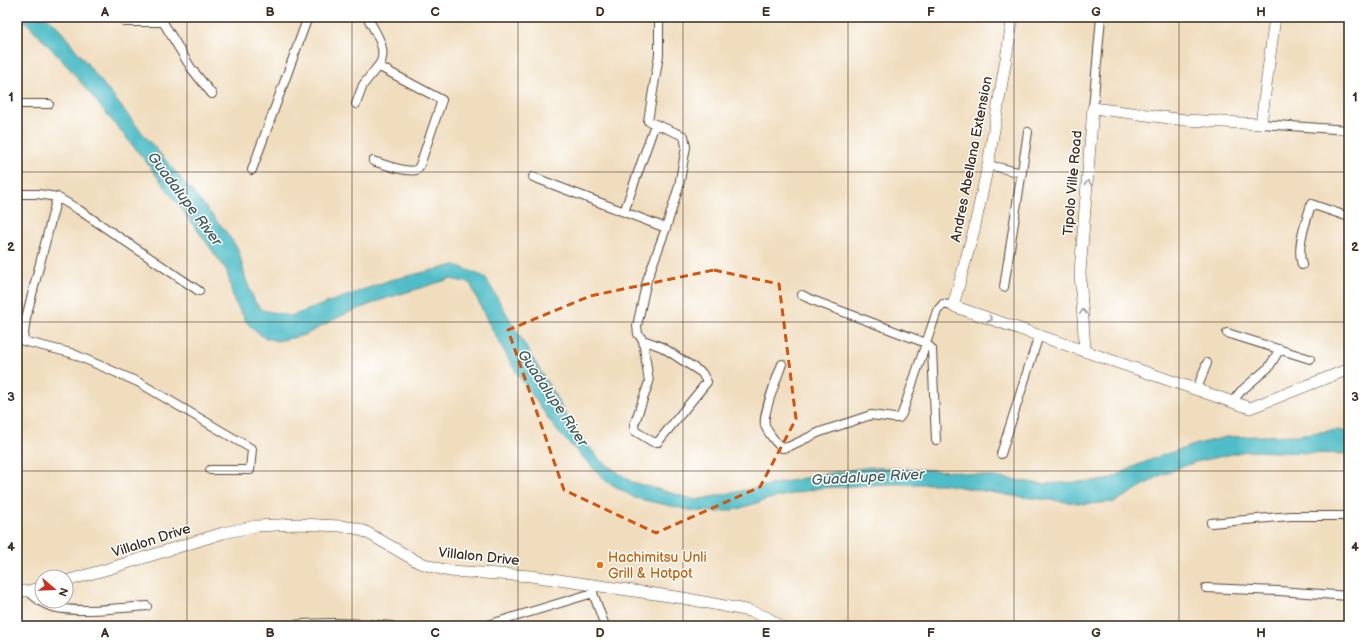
<svg xmlns="http://www.w3.org/2000/svg" width="1366" height="643" font-family="'Balsamiq Sans',sans-serif">
	<style>
		.water { fill: #4fbdc7; stroke: #457472 }
		.lines { fill: none; stroke-linecap: round; stroke-linejoin: round }
		.minor-casing { stroke: #564536; stroke-width: 10 }
		.tertiary-casing { stroke: #564536; stroke-width: 12 }
		.minor { stroke: #fff; stroke-width: 8 }
		.tertiary { stroke: #fff; stroke-width: 11 }
		.oneway { stroke: #a79f9a }
		.marked { fill: none; stroke: #d7540e; stroke-width: 3; stroke-dasharray: 8 5; stroke-linejoin: round }
		.grid { fill: none; stroke: #3b2a1e; stroke-width: 1; stroke-opacity: 0.55 }
		.food-dot { fill: #e8710a; stroke: #fff; stroke-width: 1.5 }
		.labels { text-anchor: middle; stroke-width: 3; stroke-linejoin: round; paint-order: stroke }
		.street-label { font-size: 14px; fill: #3b2a1e; stroke: #fff }
		.food-label { font-size: 14px; fill: #c56008; stroke: #fff; text-anchor: start }
		.water-label { font-size: 15px; font-style: italic; fill: #425d59; stroke: #fff }
		.neatline { fill: none; stroke: #3b2a1e; stroke-width: 1.5 }
		.grid-label { font-size: 13px; text-anchor: middle; font-weight: bold; fill: #3b2a1e }
	</style>
	<rect width="100%" height="100%" fill="#fff"/>
	<filter id="ink" filterUnits="userSpaceOnUse"><feTurbulence type="fractalNoise" baseFrequency=".025" numOctaves="2"/><feDisplacementMap in="SourceGraphic" scale="8" xChannelSelector="R" yChannelSelector="G"/><feConvolveMatrix kernelMatrix="1 2 1 2 8 2 1 2 1" color-interpolation-filters="sRGB"/></filter>
	<filter id="wash" filterUnits="userSpaceOnUse"><feTurbulence type="fractalNoise" baseFrequency=".012" numOctaves="4" result="noise"/><feDisplacementMap in="SourceGraphic" scale="16" xChannelSelector="R" yChannelSelector="G"/><feGaussianBlur stdDeviation="0.9" result="paint"/><feColorMatrix in="noise" values="0 0 0 0 0 0 0 0 0 0 0 0 0 0 0 0 0 1.4 0 .05"/><feComposite in="paint" operator="in"/></filter>
	<g filter="url(#wash)">
		<rect width="100%" height="100%" fill="#f0ddbe"/>
		<path class="water" d="M19 17H47L57 26 139 129 223 228 238 249 246 280 255 302 262 310 291 316 390 280 455 265 485 277 575 430 601 461 632 482 696 500 819 475 869 467 951 471 1044 484 1108 480 1135 466 1163 455 1201 443 1226 437 1296 435 1336 430 1349 432V454L1246 451 1195 462 1161 475 1115 502 1086 504 1013 496 943 484H890L819 488 769 499 738 509 718 512 694 511 635 498 606 481 558 432 516 372 488 322 470 283 450 279 384 299 343 315 305 335 277 341 263 337 248 324 234 301 227 271 206 242 147 163 69 68 27 23Z"/>
	</g>
	<g filter="url(#ink)">
		<g class="lines">
			<g class="minor-casing">
				<path id="minor" d="M163 17V22L191 68 212 94
					M367 17C375 31 390 52 378 66
					M125 22H163
					M17 104H49
					M356 104 363 85 378 66 442 100 420 165C418 168 418 169 416 170 408 173 382 164 373 161
					M1093 108 1101 17
					M1261 124 1349 130
					M988 165 1022 173
					M252 170 308 17
					M533 177 666 228
					M17 194H38L57 197 79 210 199 291
					M57 197 26 318 23 341 71 353 138 382 252 449 250 470H210
					M624 212 655 124
					M1302 265C1296 245 1306 224 1311 204L1349 217
					M1004 287 1028 132
					M802 295 812 300 926 343 932 349 936 440
					M1227 333 1310 359
					M643 340 662 347 702 373 707 382 658 442H653L635 431 634 425 649 382 643 340 638 334 637 326 647 280 666 228 679 186 686 147 684 136 648 121 659 55V17
					M782 364C778 375 762 415 765 425 767 432 777 444 782 448L788 447 820 432 871 415 894 418H899L902 414 937 311 943 304 953 306
					M1197 389 1207 363
					M1232 402 1241 391 1269 367 1280 349
					M1001 454 1039 335
					M1211 523 1291 516H1349
					M1206 588 1279 591 1349 596
					M593 589V593L605 626
					M28 591C33 595 39 601 45 604 65 615 123 608 147 606
					M280 626C317 622 355 622 392 626
					M484 626 593 593"/>
			</g>
			<g class="tertiary-casing">
				<path id="tertiary" d="M1013 17 988 165 974 230 953 306 1250 408 1349 369
					M1085 351 1080 272 1093 108 1185 120 1261 124 1275 17
					M66 581 111 568 223 533 256 526 299 524 340 526 355 528 366 532 418 562 433 567 449 571 531 576 683 598 750 611 766 617 780 626
					M17 591H28L42 587"/>
			</g>
			<use href="#minor" class="minor"/>
			<use href="#tertiary" class="tertiary"/>
		</g>
		<defs><path id="oneway-chevron" d="M-2-3.5L2.5 0L-2 3.5" fill="none" stroke-width="1.6" stroke-linecap="round" stroke-linejoin="round"/></defs>
		<g class="oneway">
			<use href="#oneway-chevron" transform="translate(1088 183) rotate(-86)"/>
			<use href="#oneway-chevron" transform="translate(1083 312) rotate(-93)"/>
			<use href="#oneway-chevron" transform="translate(990 319) rotate(19)"/>
		</g>
	</g>
	<path class="marked" d="M714 270 779 284 796 419 760 487 656 533 564 490 508 330 590 296Z"/>
	<path class="grid" d="M187 17V626M352 17V626M518 17V626M683 17V626M848 17V626M1014 17V626M1179 17V626M17 172H1349M17 322H1349M17 471H1349"/>
	<circle class="food-dot" cx="600" cy="565" r="4"/>
	<g class="labels">
		<g class="street-label">
			<text transform="translate(971 159) rotate(-79)" y="5">Andres Abellana Extension</text>
			<text transform="translate(1072 183) rotate(-85)" y="5">Tipolo Ville Road</text>
			<text transform="translate(151 540) rotate(-18)" y="5">Villalon Drive</text>
			<text transform="translate(479 556) rotate(6)" y="5">Villalon Drive</text>
		</g>
		<g class="food-label">
			<text x="608" y="562">Hachimitsu Unli<tspan x="608" dy="16">Grill &amp; Hotpot</tspan></text>
		</g>
		<g class="water-label">
			<text transform="translate(185 199) rotate(53)" y="5">Guadalupe River</text>
			<text transform="translate(553 398) rotate(56)" y="5">Guadalupe River</text>
			<text transform="translate(868 477) rotate(-3)" y="5">Guadalupe River</text>
		</g>
	</g>
	<rect width="1366" height="643" fill="none" stroke="#fff" stroke-width="44"/>
	<g transform="translate(54 589) rotate(109)"><circle r="19" fill="#ffffff" stroke="#b1aaa5"/>
	<path d="M0-3L7 15L0 10L-7 15Z" fill="#c8321e"/>
	<text y="-6" font-size="11" font-weight="bold" text-anchor="middle" fill="#3b2a1e">N</text>
	</g>
	<rect x="22" y="22" width="1322" height="599" class="neatline"/>
	<g class="grid-label">
		<text x="105" y="16">A</text>
		<text x="270" y="16">B</text>
		<text x="435" y="16">C</text>
		<text x="600" y="16">D</text>
		<text x="766" y="16">E</text>
		<text x="931" y="16">F</text>
		<text x="1096" y="16">G</text>
		<text x="1261" y="16">H</text>
		<text x="11" y="101">1</text>
		<text x="1355" y="101">1</text>
		<text x="11" y="251">2</text>
		<text x="1355" y="251">2</text>
		<text x="11" y="401">3</text>
		<text x="1355" y="401">3</text>
		<text x="11" y="551">4</text>
		<text x="1355" y="551">4</text>
		<text x="105" y="637">A</text>
		<text x="270" y="637">B</text>
		<text x="435" y="637">C</text>
		<text x="600" y="637">D</text>
		<text x="766" y="637">E</text>
		<text x="931" y="637">F</text>
		<text x="1096" y="637">G</text>
		<text x="1261" y="637">H</text>
	</g>
</svg>
